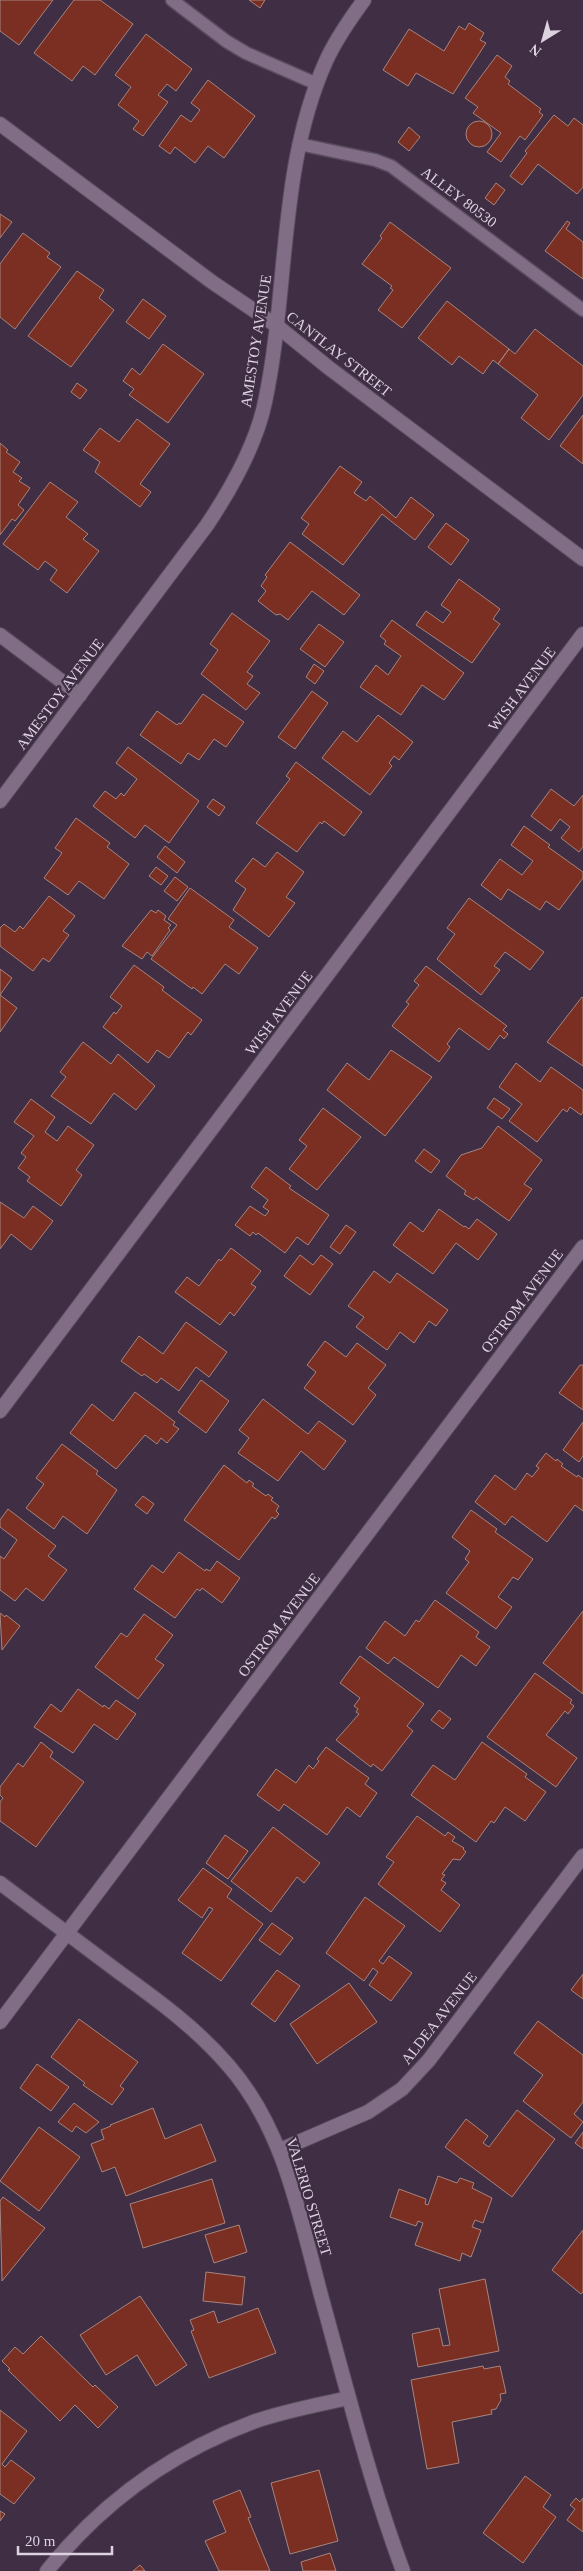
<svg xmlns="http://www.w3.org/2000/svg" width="583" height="2571" font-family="'Times New Roman',serif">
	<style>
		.building { fill: #7b2e22; stroke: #a7857e }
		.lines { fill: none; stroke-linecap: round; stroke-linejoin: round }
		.service-casing { stroke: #594b5d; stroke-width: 15 }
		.minor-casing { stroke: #594b5d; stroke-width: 16 }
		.tertiary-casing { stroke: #594b5d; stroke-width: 16 }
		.service { stroke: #816e86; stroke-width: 12 }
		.minor { stroke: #816e86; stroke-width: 14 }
		.tertiary { stroke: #816e86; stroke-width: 14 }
		.labels { text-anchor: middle; stroke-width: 4.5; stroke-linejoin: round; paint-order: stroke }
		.street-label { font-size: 15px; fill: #ddd2e0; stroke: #3f2e44 }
	</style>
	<rect width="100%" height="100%" fill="#3f2e44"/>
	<path class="building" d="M0 0H53L19 45 0 31Z
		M74 0H100L133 24 95 75 83 66 72 81 34 53Z
		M249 0H265L260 8Z
		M469 23 484 33 480 40 486 43 453 94 416 73 408 86 383 70 409 29 444 51 459 26 465 30Z
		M146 34 192 69 176 91 167 84 158 95 168 102 143 136 133 129 139 121 118 105 131 87 115 75Z
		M497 55 512 66 505 77 510 81 508 84 541 109 539 112 543 115 525 140 520 136 501 162 487 152 501 133 473 113 478 107 465 98Z
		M208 80 255 116 224 158 208 146 195 163 175 147 170 154 159 146 181 115 191 122 200 110 191 103Z
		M554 115 568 126 574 118 583 125V187L577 194 538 164 522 185 510 176 527 153 525 151Z
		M466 134a13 13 0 1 1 26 0a13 13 0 1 1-26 0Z
		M409 127 420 137 409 151 398 142Z
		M496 183 505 190 494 205 485 198Z
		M0 214 12 222 0 238Z
		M567 221 570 223 566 229 583 242V279L545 251Z
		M390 222 451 268 402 328 378 310 393 290 390 288 392 286 362 264 382 238 380 236Z
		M23 233 50 253 47 257 61 267 15 329 0 317V264Z
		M77 271 104 290 99 298 114 310 71 367 28 336Z
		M143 299 166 316 149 339 126 322Z
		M447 301 509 349 498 364 493 360 483 374 459 356 452 365 418 338Z
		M535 329 583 366V395L549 440 521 418 538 395 498 364 509 349 515 354Z
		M163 344 204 374 168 423 129 395 134 389 123 381 132 368 140 375Z
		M77 383 87 390 80 399 71 392Z
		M583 415V464L560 446Z
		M137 419 170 444 140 484 151 492 140 507 95 472 100 462 83 450 100 428 119 442Z
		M0 443 8 450 6 452 20 462 13 472 22 478 19 481 30 488 18 505 24 510 15 521 12 519 0 535Z
		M340 466 362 482 354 493 366 501 370 496 396 518 411 497 434 515 415 540 382 514 343 565 302 534 309 524 301 518Z
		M50 482 78 502 66 517 88 534 83 539 99 551 67 593 50 580 57 570 45 561 38 570 3 544Z
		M446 523 469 540 451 565 428 547Z
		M290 542 360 595 344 615 312 591 288 620 280 614 276 615 258 601 266 591 261 586 267 577 265 575Z
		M459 579 500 609 493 619 500 624 472 663 416 625 426 611 443 623 451 612 441 605Z
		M232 613 270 641 247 672 253 676 247 684 260 693 246 710 201 674 218 650 210 644Z
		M392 620 464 673 444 700 422 685 401 715 360 687 376 665 388 675 401 656 384 644 386 641 380 636Z
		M319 624 344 642 325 667 300 649Z
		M314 664 324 671 315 684 306 677Z
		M312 691 328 703 295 749 278 737Z
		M203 694 244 722 226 747 214 739 199 760 188 753 181 764 140 735 157 711 177 725 179 723 181 724Z
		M378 715 413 742 399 760 394 756 389 763 392 766 370 795 322 758 343 731 357 742Z
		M128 747 199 801 169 843 145 825 135 838 93 806 105 791 116 799 121 793 124 796 137 779 116 763Z
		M296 762 362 812 344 836 324 821 322 824 320 822 297 852 256 823 290 779 286 776Z
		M551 789 574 806 583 795V847L579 852 561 838 570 827 560 819 551 831 531 816Z
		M213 799 225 807 219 816 207 807Z
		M76 818 110 843 107 847 129 864 104 899 79 881 68 895 44 878 62 853 55 848Z
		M524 826 550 845 548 847 583 872V878L559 910 546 901 540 910 508 889 501 900 481 885 500 859 522 875 533 861 511 845Z
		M165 846 185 862 177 873 157 857Z
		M277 852 304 872 286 897 295 903 269 937 233 910 246 889 235 881 253 858 265 867Z
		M156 867 168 876 161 885 149 876Z
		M175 877 188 887 177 901 164 891Z
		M190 888 234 920 229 927 258 948 239 974 225 964 202 994 193 987 192 989 151 959 177 925 168 919Z
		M49 896 75 916 63 931 69 935 49 962 43 958 33 971 0 946V928L4 924 15 932 20 926 23 929Z
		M469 898 544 952 530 970 505 952 494 966 500 970 481 995 437 959 455 934 447 928Z
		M151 910 156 913 158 910 166 916 164 920 171 925 168 928 170 930 152 956 147 952 142 959 122 946Z
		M134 965 164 987 162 990 202 1020 191 1035 188 1032 169 1058 157 1050 148 1063 103 1027 114 1012 116 1014 122 1006 110 997Z
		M426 966 507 1026 503 1030 508 1034 504 1039 500 1035 489 1050 459 1028 447 1044 450 1047 439 1062 392 1026 409 1004 406 1002 419 985 414 981Z
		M0 969 12 978 0 995 17 1008 0 1032Z
		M582 997 583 998V1066L547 1042Z
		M83 1042 111 1064 118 1054 155 1086 136 1110 114 1093 91 1124 51 1096 66 1077 60 1072Z
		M391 1050 432 1077 385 1136 327 1090 347 1063 369 1080Z
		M516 1063 540 1082 551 1067 583 1090V1112L581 1115 570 1107 567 1112 563 1109 537 1142 509 1121 522 1104 499 1087Z
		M494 1098 510 1109 502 1119 487 1108Z
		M31 1099 55 1117 45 1132 57 1141 68 1126 94 1145 76 1170 82 1175 61 1206 27 1181 30 1177 18 1168 26 1157 21 1153 34 1136 14 1122Z
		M323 1108 361 1137 317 1190 289 1169 307 1146 299 1140Z
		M498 1126 542 1160 524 1184 532 1189 509 1221 476 1197 474 1200 464 1194 466 1191 446 1176 461 1155 482 1148Z
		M424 1149 440 1161 431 1173 415 1161Z
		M266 1167 291 1186 289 1188 329 1215 308 1245 297 1237 285 1253 258 1233 256 1235 253 1232 250 1236 235 1225 250 1206 265 1216 269 1211 263 1207 268 1200 251 1187Z
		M0 1202 24 1218 33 1206 53 1221 31 1250 11 1234 0 1249Z
		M439 1209 464 1227 465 1226 469 1229 477 1219 497 1234 478 1260 456 1243 433 1274 393 1245 410 1222 423 1232Z
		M346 1225 356 1232 340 1254 330 1247Z
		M231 1248 261 1271 251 1284 256 1287 234 1316 230 1312 220 1325 175 1292 187 1277 199 1286 219 1259 221 1261Z
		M300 1255 313 1265 321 1255 333 1264 310 1295 284 1276Z
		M374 1271 390 1283 397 1273 448 1310 436 1326 429 1321 414 1343 400 1332 387 1350 356 1327 364 1317 348 1306Z
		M186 1322 227 1352 209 1377 196 1367 179 1391 161 1378 157 1383 144 1374 142 1376 121 1361 139 1336 163 1354Z
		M325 1341 346 1357 357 1343 386 1365 368 1388 376 1395 353 1425 304 1388 316 1372 307 1365Z
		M580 1365H583V1410L559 1393Z
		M201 1380 229 1401 206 1433 178 1412Z
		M135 1392 175 1422 173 1425 179 1429 167 1443 161 1438 157 1444 145 1435 116 1469 70 1433 92 1404 113 1421Z
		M263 1399 308 1434 319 1421 346 1441 324 1470 301 1451 278 1481 238 1453 249 1438 239 1430Z
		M583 1422V1456L579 1462 563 1450Z
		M62 1444 98 1471 96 1474 117 1490 87 1534 63 1516 54 1529 26 1508 44 1484 36 1478Z
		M546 1453 556 1461 557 1459 563 1464 561 1466 577 1477 578 1475 583 1479V1511L575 1505 547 1542 512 1516 505 1525 475 1502 495 1475 515 1490 527 1473 532 1477 539 1468 536 1466Z
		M224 1465 247 1483 249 1480 254 1484 252 1486 266 1496 268 1494 273 1498 271 1500 279 1506 276 1511 279 1514 275 1519 272 1517 239 1560 184 1520Z
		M143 1496 154 1504 147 1514 135 1505Z
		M8 1509 56 1546 48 1556 67 1570 43 1601 26 1588 15 1601 0 1590V1556L4 1559 17 1540 0 1527V1520Z
		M471 1510 497 1529 495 1532 533 1559 518 1580 513 1577 498 1597 512 1607 496 1629 446 1593 469 1562 465 1559 470 1551 452 1537Z
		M179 1552 205 1571 206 1569 210 1571 217 1561 240 1578 222 1603 202 1588 200 1591 197 1589 175 1618 134 1589 152 1565 163 1573Z
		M435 1600 479 1632 476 1637 490 1647 476 1666 461 1655 438 1688 394 1657 388 1664 366 1648 385 1621 405 1636 416 1620 419 1622Z
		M583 1611V1694L543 1663Z
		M0 1613 5 1617 6 1615 20 1626 2 1650Z
		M144 1614 173 1635 155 1659 164 1665 138 1699 95 1667 121 1633 127 1637Z
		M360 1656 424 1704 407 1726 413 1731 382 1771 373 1764 371 1767 336 1740 359 1714 356 1712 358 1709 354 1706 360 1698 340 1683Z
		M535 1673 572 1700 570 1703 574 1706 568 1714 565 1711 546 1735 577 1758 556 1787 487 1737Z
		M78 1689 103 1707 104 1705 109 1709 116 1700 136 1714 117 1740 94 1724 73 1753 34 1727 51 1704 61 1712Z
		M439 1710 451 1719 443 1729 431 1720Z
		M41 1742 53 1752 50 1757 84 1782 36 1847 0 1821V1802L3 1798 0 1795V1787L18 1763 23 1767Z
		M482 1742 527 1774 525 1777 546 1792 525 1821 505 1807 494 1823 491 1821 476 1842 411 1795 433 1765 455 1780Z
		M326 1747 369 1778 365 1784 377 1793 360 1817 347 1807 327 1835 284 1804 279 1811 257 1795 276 1769 296 1783 309 1765 313 1769 319 1761 317 1759Z
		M417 1816 445 1836 448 1832 455 1837 452 1841 464 1848 463 1849 466 1852 460 1860 453 1859 442 1874 445 1875 441 1880 446 1883 441 1890 460 1905 440 1932 378 1884 394 1862 386 1857Z
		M273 1827 320 1863 304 1883 297 1877 271 1912 231 1881Z
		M225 1835 248 1851 228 1879 206 1863Z
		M203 1868 232 1889 227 1897 263 1924 221 1981 182 1953 213 1909 209 1907 202 1918 178 1900Z
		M365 1897 405 1926 379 1961 383 1964 389 1956 412 1973 391 2001 369 1985 378 1972 373 1968 364 1981 326 1953Z
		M272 1923 293 1938 280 1955 259 1940Z
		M277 1970 300 1986 275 2022 251 2004Z
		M583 1974V1999L571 1990Z
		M349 1983 377 2022 317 2064 290 2024Z
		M79 2019 138 2062 120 2086 124 2089 112 2105 83 2085 85 2083 51 2057Z
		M538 2021 583 2055V2102L574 2114 583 2122 571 2138 523 2101 543 2075 514 2053Z
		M37 2064 69 2087 51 2111 20 2088Z
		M74 2103 99 2122 86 2133 76 2126 72 2132 58 2122Z
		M153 2108 165 2139 201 2124 216 2161 126 2196 115 2167 102 2172 91 2144 104 2139 101 2130 111 2126 110 2125Z
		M517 2110 555 2139 512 2197 445 2147 466 2119 488 2136 483 2143 489 2147Z
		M39 2127 80 2157 39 2211 0 2181Z
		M583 2132V2149L575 2143Z
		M438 2176 457 2183 460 2178 474 2183 472 2188 492 2198 483 2223 475 2220 472 2227 481 2230 471 2257 462 2253 460 2261 415 2245 423 2223 418 2221 416 2226 390 2217 399 2189 426 2199 425 2204 428 2205Z
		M212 2179 225 2223 143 2248 130 2204Z
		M3 2197 45 2228 2 2281 0 2201Z
		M239 2225 247 2252 214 2263 205 2235Z
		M583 2230V2292L581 2294 552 2270Z
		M206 2272 245 2277 242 2305 203 2301Z
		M485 2279 499 2351 418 2367 412 2334 439 2328 443 2346 450 2345 439 2289Z
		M140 2296 187 2365 156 2386 137 2355 106 2375 80 2335Z
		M258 2308 276 2353 209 2378 191 2331 194 2330 190 2320 214 2311 218 2323Z
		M41 2336 93 2387 95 2385 118 2407 98 2428 75 2405 60 2421 8 2370 10 2369 2 2361 15 2347 23 2354Z
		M483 2366 484 2369 500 2366 506 2393 500 2394 501 2400 496 2409 491 2410 492 2414 452 2422 459 2463 427 2469 411 2380Z
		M0 2410 27 2431 2 2464 5 2467 11 2460 35 2478 14 2504 0 2494Z
		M319 2470 338 2541 290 2554 271 2483Z
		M525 2476 551 2495 543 2507 556 2517 523 2563 483 2533Z
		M240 2490 251 2517 248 2518 270 2571H219L205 2541 226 2532 213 2501Z
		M576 2498 580 2502 583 2498V2532L567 2520 575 2509 570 2505Z
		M0 2511 5 2514 0 2521Z
		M330 2553 336 2571H303L301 2562Z
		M140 2565 145 2571H133Z"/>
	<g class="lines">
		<g class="service-casing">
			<path id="service" d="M172 0 226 41 246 53 317 84
				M299 144 375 160 391 166 583 310"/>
		</g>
		<g class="minor-casing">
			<path id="minor" d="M0 124 212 282 277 326 329 368 583 559
				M0 635 80 695
				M0 1411 583 634
				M0 2022 583 1247
				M280 2150 368 2112 402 2089 429 2060 583 1856
				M47 2571C102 2502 170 2453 253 2422 284 2411 317 2405 349 2398"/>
		</g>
		<g class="tertiary-casing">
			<path id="tertiary" d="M0 801 207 525C231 489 256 445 265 402 289 289 278 168 326 61 336 39 350 19 364 0
				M0 1883C40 1913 80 1943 120 1973 159 2001 197 2029 228 2065 285 2130 300 2218 322 2299 347 2390 370 2482 403 2571"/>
		</g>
		<use href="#service" class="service"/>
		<use href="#minor" class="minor"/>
		<use href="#tertiary" class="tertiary"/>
	</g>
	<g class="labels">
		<g class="street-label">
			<text transform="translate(459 197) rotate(37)" y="5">ALLEY 80530</text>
			<text transform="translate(256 341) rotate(-81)" y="5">AMESTOY AVENUE</text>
			<text transform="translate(339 354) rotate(38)" y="5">CANTLAY STREET</text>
			<text transform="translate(522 689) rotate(-53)" y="5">WISH AVENUE</text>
			<text transform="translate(60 694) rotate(-53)" y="5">AMESTOY AVENUE</text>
			<text transform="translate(279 1013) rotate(-53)" y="5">WISH AVENUE</text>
			<text transform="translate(522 1301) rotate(-53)" y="5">OSTROM AVENUE</text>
			<text transform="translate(279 1625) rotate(-53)" y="5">OSTROM AVENUE</text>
			<text transform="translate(439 2018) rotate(-52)" y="5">ALDEA AVENUE</text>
			<text transform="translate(309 2197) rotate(73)" y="5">VALERIO STREET</text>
		</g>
	</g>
	<g transform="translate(543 40) rotate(217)" stroke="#3f2e44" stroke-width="4" paint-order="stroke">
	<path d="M0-4L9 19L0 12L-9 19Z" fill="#ddd2e0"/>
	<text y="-8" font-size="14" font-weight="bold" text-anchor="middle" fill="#ddd2e0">N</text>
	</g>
	<path d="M18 2546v8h94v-8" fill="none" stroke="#ddd2e0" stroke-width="2.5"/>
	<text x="25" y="2546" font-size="15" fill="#ddd2e0" stroke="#3f2e44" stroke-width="4" paint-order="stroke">20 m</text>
</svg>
